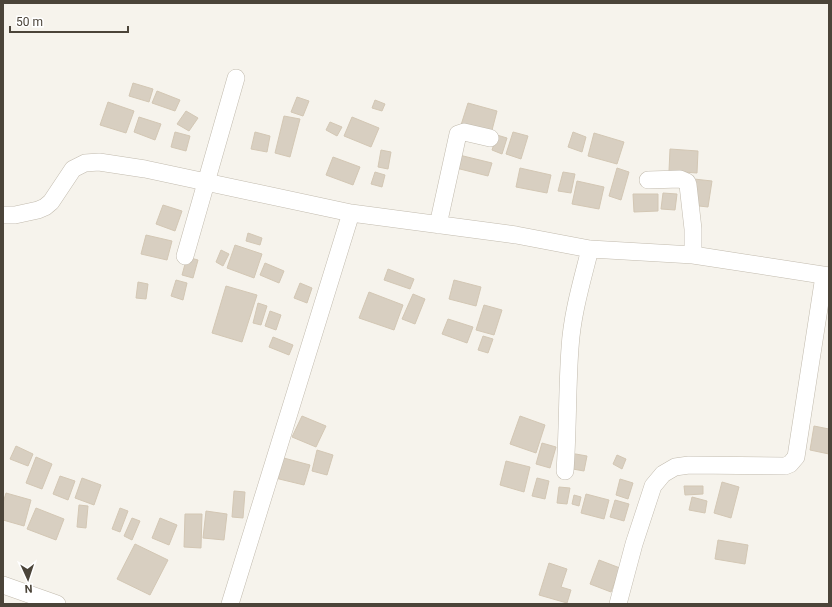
<svg xmlns="http://www.w3.org/2000/svg" width="832" height="607" font-family="Roboto,sans-serif">
	<style>
		.building { fill: #d8cfc1; stroke: #d3c7b4 }
		.lines { fill: none; stroke-linecap: round; stroke-linejoin: round }
		.minor-casing { stroke: #c2bbae; stroke-width: 18 }
		.minor { stroke: #fff; stroke-width: 17 }
	</style>
	<rect width="100%" height="100%" fill="#f6f3ec"/>
	<path class="building" d="M133 83 153 89 149 102 129 96Z
		M157 91 180 100 175 111 152 103Z
		M297 97 309 101 303 116 291 112Z
		M375 100 385 104 382 111 372 108Z
		M108 102 134 111 126 133 100 125Z
		M468 103 497 111 491 134 461 125Z
		M186 111 198 118 189 131 177 124Z
		M284 116 300 119 290 157 275 153Z
		M139 117 161 124 155 140 134 132Z
		M352 117 379 128 371 147 344 136Z
		M330 122 342 127 337 136 326 130Z
		M175 132 190 136 186 151 171 147Z
		M255 132 270 136 267 152 251 149Z
		M513 132 528 136 521 159 506 154Z
		M573 132 586 137 582 152 568 147Z
		M594 133 624 142 617 164 588 156Z
		M497 135 507 138 502 154 492 150Z
		M670 149 698 151 697 173 669 171Z
		M381 150 391 152 388 169 378 167Z
		M455 154 492 163 488 176 452 167Z
		M333 157 360 167 353 185 326 175Z
		M520 168 551 175 547 193 516 187Z
		M617 168 629 172 621 200 609 196Z
		M375 172 385 175 382 187 371 184Z
		M563 172 575 174 571 193 558 191Z
		M694 179 712 181 708 207 690 205Z
		M577 181 604 187 599 209 572 204Z
		M663 193 677 194 675 210 661 209Z
		M633 194H658V211L634 212Z
		M163 205 182 211 175 231 156 224Z
		M248 233 262 238 260 245 246 241Z
		M146 235 172 241 167 260 141 254Z
		M235 245 262 254 254 278 227 268Z
		M221 250 229 254 223 266 216 262Z
		M187 257 198 260 193 278 182 275Z
		M265 263 284 271 279 283 260 275Z
		M388 269 414 279 410 289 384 280Z
		M176 280 187 283 183 300 171 296Z
		M454 280 481 287 476 306 449 299Z
		M138 282 148 284 146 299 136 298Z
		M300 283 312 288 307 303 294 298Z
		M226 286 257 295 242 342 212 333Z
		M369 292 403 305 394 330 359 318Z
		M413 294 425 299 415 324 402 319Z
		M258 303 267 306 261 325 253 323Z
		M484 305 502 310 494 335 476 330Z
		M270 311 281 315 276 330 265 326Z
		M448 319 473 327 467 343 442 334Z
		M483 336 493 339 488 353 478 350Z
		M273 337 293 345 289 355 269 347Z
		M302 416 326 426 316 447 292 437Z
		M520 416 545 425 536 453 510 444Z
		M814 426 829 429V454L810 450Z
		M542 443 556 447 550 468 536 464Z
		M16 446 33 454 28 466 10 459Z
		M317 450 333 455 327 475 312 471Z
		M570 453 587 456 584 471 567 468Z
		M617 455 626 459 622 469 613 464Z
		M36 457 52 464 42 489 26 483Z
		M280 457 310 465 304 485 275 478Z
		M506 461 530 467 524 492 500 485Z
		M60 476 75 481 68 500 53 494Z
		M82 478 101 485 94 505 75 498Z
		M537 478 549 481 545 499 532 496Z
		M620 479 633 483 628 499 616 495Z
		M722 482 739 487 731 518 714 513Z
		M684 486H703V494L685 495Z
		M559 487 570 488 567 504 557 503Z
		M234 491 245 492 243 518 232 517Z
		M6 493 31 500 24 526 3 520V503Z
		M586 494 609 500 604 519 581 513Z
		M574 495 581 497 579 506 572 504Z
		M692 497 707 501 705 513 689 510Z
		M615 500 629 504 624 521 610 517Z
		M79 505 88 506 86 528 77 527Z
		M36 508 64 519 56 540 27 529Z
		M120 508 128 511 120 532 112 529Z
		M206 511 227 514 224 540 203 538Z
		M185 514H202L201 548 184 547Z
		M132 518 140 521 132 540 124 536Z
		M160 518 177 525 169 545 152 538Z
		M718 540 748 545 745 564 715 559Z
		M135 544 168 560 150 595 117 579Z
		M599 560 620 568 611 592 590 584Z
		M549 563 567 569 561 587 571 590 567 603 539 595Z"/>
	<g class="lines">
		<g class="minor-casing">
			<path id="minor" d="M648 180 680 179 687 182 688 185 693 229V255
				M3 215H15L38 210 45 207 51 202 73 169 85 163 99 162 145 169 351 213 516 235 590 249 693 255 829 276
				M438 225 458 134 464 132 490 138
				M185 256 236 78
				M565 471C568 430 567 389 570 348 572 314 582 281 590 249
				M3 585 57 604
				M230 604 351 213
				M618 604 634 544 653 486 663 474 675 467 689 465 785 466 790 464 796 457 824 276"/>
		</g>
		<use href="#minor" class="minor"/>
	</g>
	<rect width="832" height="607" fill="none" stroke="#4b4439" stroke-width="8"/>
	<g transform="translate(28 579) rotate(177)" stroke="#ffffff" stroke-width="3" paint-order="stroke">
	<path d="M0-3L7 15L0 10L-7 15Z" fill="#4b4439"/>
	<text y="-6" font-size="11" font-weight="bold" text-anchor="middle" fill="#4b4439">N</text>
	</g>
	<path d="M10 26v6h118v-6" fill="none" stroke="#4b4439" stroke-width="2"/>
	<text x="16" y="26" font-size="12" fill="#4b4439" stroke="#ffffff" stroke-width="3" paint-order="stroke">50 m</text>
</svg>
